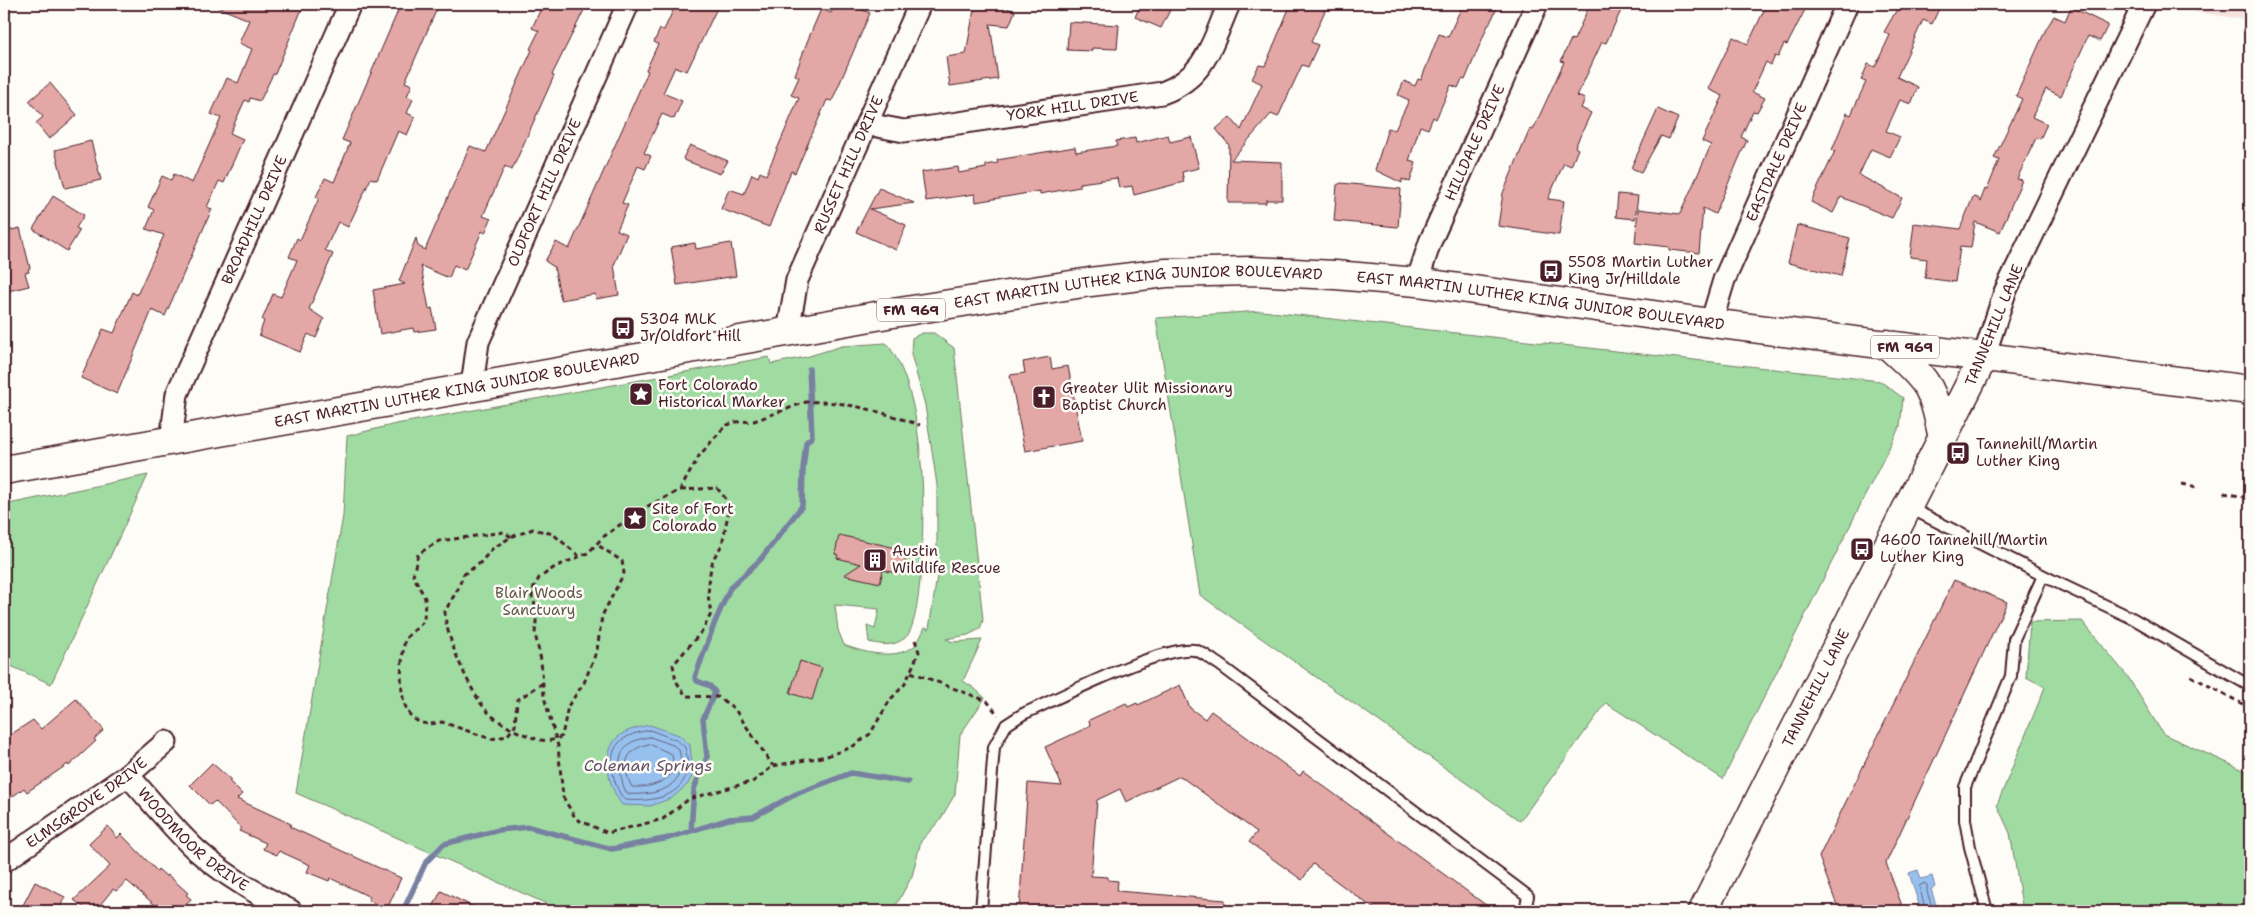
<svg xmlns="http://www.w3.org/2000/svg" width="2254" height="915" font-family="'Shantell Sans',sans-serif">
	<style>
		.built { fill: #f5e3de }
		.green { fill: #a0dca2; stroke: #757e66 }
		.water { fill: #96c1ef; stroke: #7880a1 }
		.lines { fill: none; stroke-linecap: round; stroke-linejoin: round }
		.shore { stroke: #686079; stroke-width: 1 }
		.stream { stroke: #7880a1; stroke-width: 5.5 }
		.building { fill: #e3a8a5; stroke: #4a1f2b }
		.lane-casing { stroke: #4a1f2b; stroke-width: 14 }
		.street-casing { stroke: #4a1f2b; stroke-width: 25 }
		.secondary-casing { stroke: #4a1f2b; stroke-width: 31 }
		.primary-casing { stroke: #4a1f2b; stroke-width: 31 }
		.path { stroke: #4a1f2b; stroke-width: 3; stroke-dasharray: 5 4; stroke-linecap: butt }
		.lane { stroke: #fdfcf7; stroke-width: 10 }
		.street { stroke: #fdfcf7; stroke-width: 21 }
		.secondary { stroke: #fdfcf7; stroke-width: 28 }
		.primary { stroke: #fdfcf7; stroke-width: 28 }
		.labels { text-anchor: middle; stroke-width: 5; stroke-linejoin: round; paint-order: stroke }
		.shield { fill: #fdfcf7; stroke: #806168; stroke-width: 1 }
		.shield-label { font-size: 14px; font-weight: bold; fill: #4a1f2b }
		.street-label { font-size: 15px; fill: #4a1f2b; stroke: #fdfcf7 }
		.poi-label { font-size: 15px; fill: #4a1f2b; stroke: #fdfcf7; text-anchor: start }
		.park-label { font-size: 15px; fill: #64584f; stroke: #fdfcf7 }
		.water-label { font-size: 16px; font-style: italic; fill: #615066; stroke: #fdfcf7 }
	</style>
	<rect width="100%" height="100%" fill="#fdfcf7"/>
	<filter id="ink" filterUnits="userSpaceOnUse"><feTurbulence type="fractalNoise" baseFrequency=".02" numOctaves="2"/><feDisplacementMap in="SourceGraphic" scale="10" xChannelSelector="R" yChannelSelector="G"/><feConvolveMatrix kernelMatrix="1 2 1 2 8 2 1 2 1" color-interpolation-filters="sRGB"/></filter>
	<g filter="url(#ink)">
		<path class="built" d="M2199 4H2250V20L2195 12Z"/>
		<path class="green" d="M1262 311 1880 381 1903 398 1900 426 1723 779 1606 703 1520 821 1200 595 1156 318Z
			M922 333H934L954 348 983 620 980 629 968 635 946 639 953 642 982 640 963 681 974 688 985 698 960 735 955 794 940 820 921 841 912 876 893 911H563L296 793 343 516 347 436 396 424 769 357 771 364 806 357 842 346 886 343C897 356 903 371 908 387 917 416 920 447 922 477 924 504 924 623 905 638 893 647 883 645 869 642L867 626 875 629 879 609 835 605 838 630 844 645C864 653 894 660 913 647 918 644 922 633 925 627L929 629 937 576V485L925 405 911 354 912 338Z
			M148 475 51 684 4 663V505Z
			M2082 621 2128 677 2163 734 2250 773V911H2023L2010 833 1997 805 2045 687 2026 677 2030 622Z"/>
		<path class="water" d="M650 725 679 735 690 745 693 774 688 784 672 798 650 806 622 805C610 789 602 762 613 743 619 731 639 727 650 725Z
			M1918 870 1921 879 1932 876 1935 887 1931 889 1938 911H1921L1909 873Z"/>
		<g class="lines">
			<path class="shore" d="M650 730 676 740 685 747C697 792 662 803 625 800 614 789 606 758 618 744 625 735 639 732 650 730Z
				M650 737 673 745 679 750C689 787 658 796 628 794 623 789 623 783 621 776 616 752 625 740 650 737Z
				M649 744 672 754 674 771C663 784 649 788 632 787 621 767 624 749 649 744Z
				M1926 911 1919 886 1925 883 1927 885V891L1933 911"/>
			<path class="stream" d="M691 831 694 789 707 757 703 719 715 692 710 686 697 681 695 677 715 622 730 588 760 560 802 506 803 469 806 442 812 437 809 369
				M403 911 426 862 444 844 499 830 529 827 612 849 669 838 729 819 753 817 796 794 851 773 908 782"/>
		</g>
		<path class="building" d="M210 4H304L275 74H273L260 101 250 98 249 102 245 100 230 133 243 139 224 183 219 181 207 207 212 209 165 316 152 310 117 394 81 378 103 329 114 333 132 292 137 295 164 235 146 229 154 210 148 207 162 176 171 180 174 174 192 183 221 118 211 114 227 78 238 83 252 49 239 43 249 20Z
			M401 4H439L405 82 412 85 407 96 413 99 407 113 415 117 407 135 398 131 377 180 371 178 348 227 338 222 325 250 333 254 309 309 324 319 316 338 308 334 300 352 259 335 264 321 262 320 273 294 281 297 297 260 289 257 297 238 300 240 319 198 316 197 325 178 334 182 350 143 342 140Z
			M543 4H587L552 75 554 76 512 170 505 166 483 216 491 219 485 233 482 231 465 270 454 265 449 278 421 266 429 309 432 308 436 329 414 332 413 328 380 334 373 290 405 284 399 281 416 238 418 246 425 250 470 146 486 152 532 50 530 49 539 31 532 28Z
			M676 4H719L687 71 675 67 663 93 682 101 674 119 662 114 644 153 651 156 645 169 638 166 622 203 628 205 617 230 627 234 614 265 619 295 596 299 595 294 561 300 554 267 545 261 556 242 569 249 648 71 646 70 658 44 654 42 660 29 664 30Z
			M835 4H848L870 13 832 101 827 100 795 173 791 171 769 227 721 209 729 189 744 194 752 174 758 177 760 172 766 175 799 98 791 95 799 77 795 75 807 42 821 9 831 13Z
			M975 4H996L1015 11 1009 26 990 24 998 79 950 86 946 57 966 54Z
			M1141 4H1173L1161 28 1135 17Z
			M1291 4H1328L1311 42 1318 45 1308 67 1302 65 1278 117 1271 114 1231 160 1282 162V200H1266V203H1228L1229 145 1216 129 1230 117 1241 130 1262 84 1252 79 1259 65 1265 66Z
			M1463 4H1499L1489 25H1488L1465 80 1462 79 1458 88 1451 85 1436 119 1433 117 1428 129 1420 126 1409 161 1416 163 1410 182 1402 179V183L1375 170 1388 128 1395 130 1409 100 1398 95 1404 81 1415 86 1418 79 1421 80 1439 34 1448 37Z
			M1590 4H1624L1606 43 1602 42 1577 96 1585 99 1581 108 1591 113 1575 147 1578 149 1571 166 1564 163 1548 199 1564 201 1559 235 1498 226 1503 193 1530 129 1533 130 1564 62 1561 61 1571 39 1574 40Z
			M1767 4H1808L1787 45 1784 44 1778 57 1775 56 1771 65 1766 62 1752 92 1765 98 1757 112 1753 111 1741 137 1747 140 1715 214 1703 208 1699 253 1669 250V247L1635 243 1638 209 1680 214 1711 145 1702 141 1723 96 1708 89 1733 37 1748 44Z
			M1900 4H1941L1932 24 1923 20 1897 77 1918 87 1911 104 1900 100 1886 131 1900 137 1890 157 1871 149 1859 175 1902 198 1892 218 1841 197 1833 213 1811 202 1835 151 1832 150 1847 113 1851 115 1866 82 1861 80 1868 64 1875 67 1890 35 1884 32Z
			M2071 7 2108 25 2100 41 2088 36 2061 96 2046 89 2032 117 2047 124 2040 139 2036 138 2017 179 2022 180 2000 232 1975 222 1971 248 1960 247 1955 282 1925 278 1927 259 1910 257 1914 223 1960 229 1973 197 1978 198 1980 202 1985 189 1987 190 1999 160 1994 158 2022 99 2016 96 2046 29 2054 16 2065 21Z
			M1069 22 1119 25 1117 49 1092 48V51L1067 50Z
			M50 83 77 115 49 139 36 123 43 117 29 101Z
			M1658 109 1678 118 1669 139 1661 136 1641 172 1631 168Z
			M1168 135 1170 142 1191 137 1199 168 1182 172 1184 182 1134 195 1132 186 1119 188 1117 178 1080 183V187L1040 194V191L976 202 975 194 926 201 922 172 958 167 959 173 986 168V165L998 163 997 160 1075 147 1076 152 1117 146 1116 141 1135 138 1136 143Z
			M91 141 101 180 65 188 55 150Z
			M690 145 728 161 720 174 684 160 683 158Z
			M1341 183 1401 189 1398 227 1334 221 1337 185Z
			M879 188 914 203 870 209 906 225 896 250 856 232Z
			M1618 194 1638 196 1635 219 1616 217Z
			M53 196 84 215 76 228 80 230 67 251 33 229Z
			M1797 225 1850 238 1841 276 1788 263Z
			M20 228 30 268 28 269 29 272 25 273 29 286 4 292V232Z
			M695 243 696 249 731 243 736 276 677 285 671 247Z
			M1050 357 1052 369 1068 366 1082 441 1025 451 1010 375 1025 373 1023 362Z
			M839 535 896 548 894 555 906 558 903 575 883 570 880 583 844 575 861 564 837 558 838 555 835 554Z
			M1954 580 2007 602 1886 863 1904 911H1839L1819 857Z
			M800 661 822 668 812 700 790 693Z
			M1180 685 1190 708 1205 719 1211 711 1300 776 1303 771 1494 911H1377L1313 864 1302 880 1249 842 1257 832 1180 776 1126 802 1120 789 1097 800 1091 876 1108 877V880L1118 881 1117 891 1225 900V911H1088L1061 909V911H1019L1028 783 1062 786 1045 747 1082 730 1090 725 1089 720 1126 703 1128 707 1137 703 1138 705Z
			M76 699 104 730 94 739 96 741 69 766 68 764 27 792 24 788 12 797 4 785V739L33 720 41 729Z
			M212 763 231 780 229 781 242 794 237 799 291 824 290 827 401 878 387 909 368 900 370 897 330 878 329 881 307 872 310 865 279 851 277 855 263 849 266 843 239 831 241 828 215 801 210 805 190 785Z
			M108 826 117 838 121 834 157 871 158 869 167 877 168 875 188 893 186 895 191 899 181 911H162L127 881 116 891 113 889 95 911H88L74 900 110 866 89 844Z
			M35 882 65 897 58 911H20Z
			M441 891 482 911H431Z"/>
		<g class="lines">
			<g class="lane-casing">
				<path id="lane" d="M1908 507 2054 581 2132 618 2250 686
					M981 911 994 747 1006 725 1023 714C1059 698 1160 646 1194 650 1202 651 1213 661 1220 665L1528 896 1525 911
					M1987 911 1970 847 1965 820V787L2011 676 2014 639 2043 576"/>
			</g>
			<g class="street-casing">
				<g id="street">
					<path id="s1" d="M867 124 904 131 1162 93C1206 77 1212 43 1229 4"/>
					<path id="s2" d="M1417 282 1430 242 1537 4"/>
					<path id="s3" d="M1711 323 1724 280 1847 4"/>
					<path id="s4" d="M788 331 797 280 920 4"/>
					<path d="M1984 356 2005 292 2144 4"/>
					<path id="s5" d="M472 386 478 342 628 4"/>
					<path id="s6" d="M171 441 177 394 350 4"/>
					<path id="s7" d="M128 775C150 800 171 826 195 849 223 874 258 895 291 911"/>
					<path id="s8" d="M4 861 128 775 166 742"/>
				</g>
			</g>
			<g class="secondary-casing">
				<g id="secondary">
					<path id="s9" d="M1703 911 1984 356"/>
				</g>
			</g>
			<g class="primary-casing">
				<g id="primary">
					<path d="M1887 344C1901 358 1920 372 1929 389 1937 404 1939 422 1943 438"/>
					<path id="s10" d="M4 470 893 313 1090 282 1166 273 1251 271 1335 275 1417 282 1711 323 2250 390"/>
				</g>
			</g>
			<path class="path" d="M2182 484 2197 487
				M681 490 717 488 730 504 722 545 713 559 710 573 708 595 711 614 702 631 673 665 676 681 686 696 718 697 734 708 773 766
				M2224 493 2250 498
				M511 537 504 532 439 541 418 554 413 575 425 598 424 621 405 639C400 669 392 736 442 722L491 739 507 736 515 726 517 700 543 683
				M579 556 553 534 533 529 511 537 492 549 480 563 463 575 458 589 445 611C444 634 471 693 486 710 497 722 514 731 529 736 540 741 551 743 562 736L568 706 584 683 597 650 602 616 624 573 622 561 596 544
				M915 640 919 652 905 684 890 700 870 734 852 747 827 756 773 766 754 781 689 799 663 819 608 833 576 819 563 797 558 746 544 697 541 660 535 634 537 610 532 597 533 589 539 578 555 567 588 553 603 537 642 509 680 490 699 456 725 426 735 422 754 421 806 402C846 400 884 413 920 425
				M911 672 987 701 998 715
				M2191 676 2250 708"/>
			<use href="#lane" class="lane"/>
			<use href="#street" class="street"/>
			<use href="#secondary" class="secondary"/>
			<use href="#primary" class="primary"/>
		</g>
	</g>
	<defs>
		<g id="bus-square" transform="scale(1.25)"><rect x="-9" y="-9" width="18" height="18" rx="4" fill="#4a1f2b" stroke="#fdfcf7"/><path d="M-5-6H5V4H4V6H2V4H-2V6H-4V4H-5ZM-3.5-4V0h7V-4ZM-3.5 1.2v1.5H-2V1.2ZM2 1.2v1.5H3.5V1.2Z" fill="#fff"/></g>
		<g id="sight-square" transform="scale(1.25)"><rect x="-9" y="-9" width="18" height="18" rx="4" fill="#4a1f2b" stroke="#fdfcf7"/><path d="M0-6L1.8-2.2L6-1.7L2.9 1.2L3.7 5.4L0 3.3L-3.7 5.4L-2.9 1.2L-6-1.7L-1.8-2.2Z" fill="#fff"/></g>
		<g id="church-square" transform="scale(1.25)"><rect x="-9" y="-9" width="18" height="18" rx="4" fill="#4a1f2b" stroke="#fdfcf7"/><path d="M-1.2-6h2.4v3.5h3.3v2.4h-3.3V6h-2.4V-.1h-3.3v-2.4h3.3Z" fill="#fff"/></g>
		<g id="building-square" transform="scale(1.25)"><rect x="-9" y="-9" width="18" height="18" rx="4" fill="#4a1f2b" stroke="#fdfcf7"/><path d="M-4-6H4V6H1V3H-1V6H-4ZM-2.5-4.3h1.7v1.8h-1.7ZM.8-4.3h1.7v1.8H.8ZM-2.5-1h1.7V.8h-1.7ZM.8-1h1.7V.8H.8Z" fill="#fff"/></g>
	</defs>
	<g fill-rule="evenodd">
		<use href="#bus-square" x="1551" y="271"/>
		<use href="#bus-square" x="623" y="328"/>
		<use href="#sight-square" x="641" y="394"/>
		<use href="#church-square" x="1044" y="397"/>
		<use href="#bus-square" x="1958" y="453"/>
		<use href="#sight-square" x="635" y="518"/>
		<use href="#bus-square" x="1862" y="549"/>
		<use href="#building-square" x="875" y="560"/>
	</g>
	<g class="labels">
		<g class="shield">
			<rect x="877" y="298.5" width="68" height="23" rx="4"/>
			<rect x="1871" y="335.5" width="68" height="23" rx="4"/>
		</g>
		<g class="shield-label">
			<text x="911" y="315">FM 969</text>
			<text x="1905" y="352">FM 969</text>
		</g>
		<g class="street-label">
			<text dy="5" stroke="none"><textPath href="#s1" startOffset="208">YORK HILL DRIVE</textPath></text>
			<text dy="5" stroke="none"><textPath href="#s2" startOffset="151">HILLDALE DRIVE</textPath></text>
			<text dy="5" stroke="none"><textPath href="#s3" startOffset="174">EASTDALE DRIVE</textPath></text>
			<text dy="5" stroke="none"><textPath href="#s4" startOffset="178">RUSSET HILL DRIVE</textPath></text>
			<text dy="5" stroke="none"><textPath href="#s5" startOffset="208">OLDFORT HILL DRIVE</textPath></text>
			<text dy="5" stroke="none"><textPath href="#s6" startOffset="238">BROADHILL DRIVE</textPath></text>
			<text dy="5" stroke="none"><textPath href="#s10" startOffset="1150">EAST MARTIN LUTHER KING JUNIOR BOULEVARD</textPath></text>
			<text dy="5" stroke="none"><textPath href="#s10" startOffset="1555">EAST MARTIN LUTHER KING JUNIOR BOULEVARD</textPath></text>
			<text transform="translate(1994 325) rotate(-68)" y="5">TANNEHILL LANE</text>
			<text dy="5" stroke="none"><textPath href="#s10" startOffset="460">EAST MARTIN LUTHER KING JUNIOR BOULEVARD</textPath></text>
			<text dy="5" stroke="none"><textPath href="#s9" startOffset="250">TANNEHILL LANE</textPath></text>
			<text dy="5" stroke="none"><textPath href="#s8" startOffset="101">ELMSGROVE DRIVE</textPath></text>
			<text dy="5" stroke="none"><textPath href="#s7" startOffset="92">WOODMOOR DRIVE</textPath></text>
		</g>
		<g class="poi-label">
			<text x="1568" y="267">5508 Martin Luther<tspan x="1568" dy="17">King Jr/Hilldale</tspan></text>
			<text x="640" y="324">5304 MLK<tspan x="640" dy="17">Jr/Oldfort Hill</tspan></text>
			<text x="658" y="390">Fort Colorado<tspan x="658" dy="17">Historical Marker</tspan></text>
			<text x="1062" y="393">Greater Ulit Missionary<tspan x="1062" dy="17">Baptist Church</tspan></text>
			<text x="1976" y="449">Tannehill/Martin<tspan x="1976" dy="17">Luther King</tspan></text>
			<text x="652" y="514">Site of Fort<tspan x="652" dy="17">Colorado</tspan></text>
			<text x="1880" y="545">4600 Tannehill/Martin<tspan x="1880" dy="17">Luther King</tspan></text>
			<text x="892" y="556">Austin<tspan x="892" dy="17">Wildlife Rescue</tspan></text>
		</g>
		<g class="park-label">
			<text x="539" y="598">Blair Woods<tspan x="539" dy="17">Sanctuary</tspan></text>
		</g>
		<g class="water-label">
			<text x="648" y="771">Coleman Springs</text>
		</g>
	</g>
	<rect width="2254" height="915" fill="none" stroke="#fdfcf7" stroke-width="20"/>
	<rect x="10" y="10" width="2234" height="895" fill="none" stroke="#4a1f2b" stroke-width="2" filter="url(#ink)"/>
</svg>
